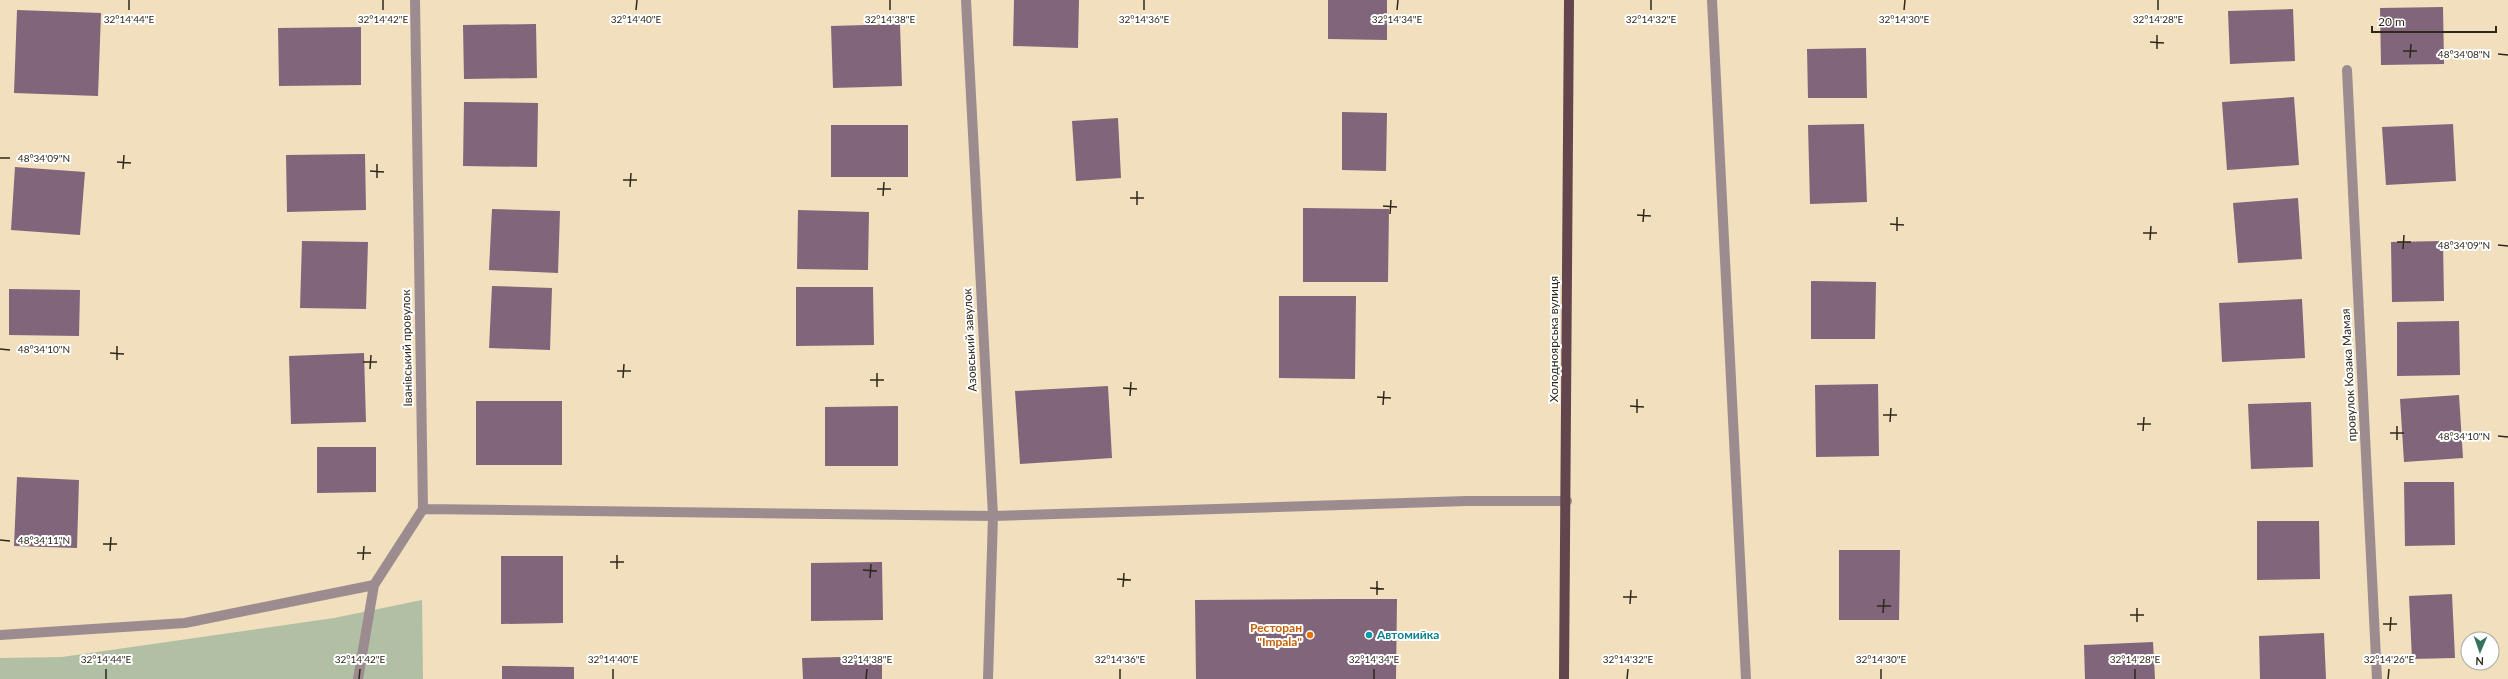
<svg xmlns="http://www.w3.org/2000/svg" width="2508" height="679" font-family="Lato,sans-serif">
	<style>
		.green { fill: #b1bfa5 }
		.building { fill: #81657a }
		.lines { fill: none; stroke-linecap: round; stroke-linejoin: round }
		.street { stroke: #9d8c8f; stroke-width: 10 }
		.primary { stroke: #63464d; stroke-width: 10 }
		.ticks { fill: none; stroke: #2e281b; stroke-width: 1.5 }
		.food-dot { fill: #e8710a; stroke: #fff; stroke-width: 1.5 }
		.culture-dot { fill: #0f9aa8; stroke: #fff; stroke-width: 1.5 }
		.labels { text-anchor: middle; stroke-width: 4; stroke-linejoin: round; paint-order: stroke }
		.street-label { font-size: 12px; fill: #2e281b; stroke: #fff }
		.food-label { font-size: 12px; font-weight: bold; fill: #c56008; stroke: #fff; text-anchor: end }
		.culture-label { font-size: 12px; font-weight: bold; fill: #0d838f; stroke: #fff; text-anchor: start }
		.ticks-label { font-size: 10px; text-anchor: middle; fill: #2e281b; stroke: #fff; stroke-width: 4; stroke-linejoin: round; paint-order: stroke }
	</style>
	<rect width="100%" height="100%" fill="#f1dfbe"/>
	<path class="green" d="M422 600 423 679H0V658L62 657 334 618Z"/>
	<path class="building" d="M1014 0H1079L1078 48 1013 46Z
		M1328 0H1387V40L1328 39Z
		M2443 7 2444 64 2381 65 2380 8Z
		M2293 9 2295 61 2230 64 2228 11Z
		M17 10 101 13 98 96 14 93Z
		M536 24 537 78 464 79 463 25Z
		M900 24 902 86 833 88 831 26Z
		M361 27V85L279 86 278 28Z
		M1866 48 1867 98H1808L1807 49Z
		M2294 97 2299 165 2227 170 2222 102Z
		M464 102 538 103 537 167 463 166Z
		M1342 112 1387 113 1386 171 1342 170Z
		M1118 118 1121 178 1076 181 1072 121Z
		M1864 124 1867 202 1810 204 1808 125Z
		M2453 124 2456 181 2386 185 2382 127Z
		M831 125H908V177H831Z
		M365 154 366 210 287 212 286 155Z
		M15 167 85 172 80 235 11 230Z
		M2298 198 2302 259 2238 263 2233 203Z
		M1303 208 1389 209 1388 282H1303Z
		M492 209 560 211 558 273 489 270Z
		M798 210 869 212 868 270 797 269Z
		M302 241 368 242 366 309 300 308Z
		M2443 241 2444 301 2392 302 2391 242Z
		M1811 281 1876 282 1875 339H1811Z
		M492 286 552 288 550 350 489 348Z
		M796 287H873L874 345 796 346Z
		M9 289 80 290 79 336 9 335Z
		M1279 296H1356L1355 379 1279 378Z
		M2302 299 2305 358 2222 362 2219 303Z
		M2459 321 2460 375 2397 376V322Z
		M364 353 366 422 291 424 289 356Z
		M1878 384 1879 456 1816 457 1815 385Z
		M1108 386 1112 458 1020 464 1015 391Z
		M2459 395 2463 458 2404 462 2400 399Z
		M476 401H562V465H476Z
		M2311 402 2313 467 2251 469 2248 404Z
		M898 406V466H825V407Z
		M317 447H376V492L317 493Z
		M17 477 79 480 77 548 14 546Z
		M2404 482H2454L2455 545 2405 546Z
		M2257 521H2319L2320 579 2257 580Z
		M1839 550H1900L1899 620H1839Z
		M501 556H563V623L501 624Z
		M882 562 883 620 811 621V563Z
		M2452 594 2455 658 2412 659 2409 596Z
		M1341 599H1397L1396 679H1196L1195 600Z
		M2324 633 2326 679H2260L2259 636Z
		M2153 642 2155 679H2085L2084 645Z
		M882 656V679H803L802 658Z
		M502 666 574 667V679H502Z"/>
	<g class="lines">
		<path class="street" d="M966 0 993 516 988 679
			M1712 0 1746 679
			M2347 70 2377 679
			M423 509 993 516 1467 501H1567
			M0 635 185 623 374 585
			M358 679 374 585 423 509 415 0"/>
		<path class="primary" d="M1564 679 1569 0"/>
	</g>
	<path class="ticks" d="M129 10V0M383 10V0M636 10 637 0M890 10V0M1144 10V0M1397 10 1398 0M1651 10V0M1904 10 1905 0M2158 10V0M2150 42 2164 43M2157 49V35M2403 51H2417M2498 54 2508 55M2410 58 2411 44M0 158H10M117 162 131 163M123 169 124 155M370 171 384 172M377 178V164M623 180H637M630 187 631 173M877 189H891M883 196 884 182M1130 198H1144M1137 205V191M1383 206 1397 207M1390 214 1391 200M1637 215 1651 216M1643 222 1644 209M1890 224 1904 225M1897 231V217M2143 233H2157M2150 240 2151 226M2397 242H2411M2498 245 2508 246M2403 249 2404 235M0 349 10 350M110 353 124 354M117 360V346M363 362H377M370 369 371 355M617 371H631M623 378 624 364M870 380H884M877 387V373M1123 388 1137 389M1130 396 1131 382M1377 397 1391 398M1383 405 1384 391M1630 406 1644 407M1637 413V399M1883 415H1897M1890 422 1891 408M2137 424H2151M2143 431 2144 417M2390 433H2404M2498 436 2508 437M2397 440V426M0 540 10 541M103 544H117M110 551 111 537M357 553H371M363 560 364 546M610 562H624M617 569V555M863 570 877 571M870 578 871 564M1117 579 1131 580M1123 587 1124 573M1370 588 1384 589M1377 595V581M1623 597H1637M1630 604 1631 590M1877 606H1891M1883 613 1884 599M2130 615H2144M2137 622V608M2383 624H2397M2390 631 2391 617M106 679V669M359 679 360 669M613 679V669M866 679 867 669M1120 679V669M1374 679V669M1627 679 1628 669M1881 679V669M2135 679V669M2388 679 2389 669"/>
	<circle class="food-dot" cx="1310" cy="635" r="4"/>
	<circle class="culture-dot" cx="1369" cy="635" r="4"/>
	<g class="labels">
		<g class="street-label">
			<text transform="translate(1554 339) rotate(-90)" y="4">Холодноярська вулиця</text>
			<text transform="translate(970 340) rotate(-93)" y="4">Азовський завулок</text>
			<text transform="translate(407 348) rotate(-91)" y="4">Іванівський провулок</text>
			<text transform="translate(2349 375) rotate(-93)" y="4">провулок Козака Мамая</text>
		</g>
		<g class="food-label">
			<text x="1302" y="632">Ресторан<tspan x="1302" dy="14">"Impala"</tspan></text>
		</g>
		<g class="culture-label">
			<text x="1377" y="639">Автомийка</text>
		</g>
	</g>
	<g class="ticks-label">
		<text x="129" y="23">32°14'44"E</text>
		<text x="383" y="23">32°14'42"E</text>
		<text x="636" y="23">32°14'40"E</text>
		<text x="890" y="23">32°14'38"E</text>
		<text x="1144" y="23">32°14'36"E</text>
		<text x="1397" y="23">32°14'34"E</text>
		<text x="1651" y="23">32°14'32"E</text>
		<text x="1904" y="23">32°14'30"E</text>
		<text x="2158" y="23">32°14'28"E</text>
		<text x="2464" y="58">48°34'08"N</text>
		<text x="44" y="162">48°34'09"N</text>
		<text x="2464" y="249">48°34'09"N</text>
		<text x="44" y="353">48°34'10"N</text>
		<text x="2464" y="440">48°34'10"N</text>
		<text x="44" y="544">48°34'11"N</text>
		<text x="106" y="663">32°14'44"E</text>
		<text x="360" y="663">32°14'42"E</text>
		<text x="613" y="663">32°14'40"E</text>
		<text x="867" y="663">32°14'38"E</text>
		<text x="1120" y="663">32°14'36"E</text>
		<text x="1374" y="663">32°14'34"E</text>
		<text x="1628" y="663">32°14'32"E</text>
		<text x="1881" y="663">32°14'30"E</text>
		<text x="2135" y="663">32°14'28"E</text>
		<text x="2389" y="663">32°14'26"E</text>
	</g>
	<g transform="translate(2480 651) rotate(182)"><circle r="19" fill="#ffffff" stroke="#aba9a4"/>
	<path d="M0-3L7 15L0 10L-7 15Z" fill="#35715b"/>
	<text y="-6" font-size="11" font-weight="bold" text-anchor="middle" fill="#2e281b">N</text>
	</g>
	<path d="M2372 26v6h124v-6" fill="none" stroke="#2e281b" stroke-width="2"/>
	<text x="2378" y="26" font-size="12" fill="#2e281b" stroke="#ffffff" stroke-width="3" paint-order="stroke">20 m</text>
</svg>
